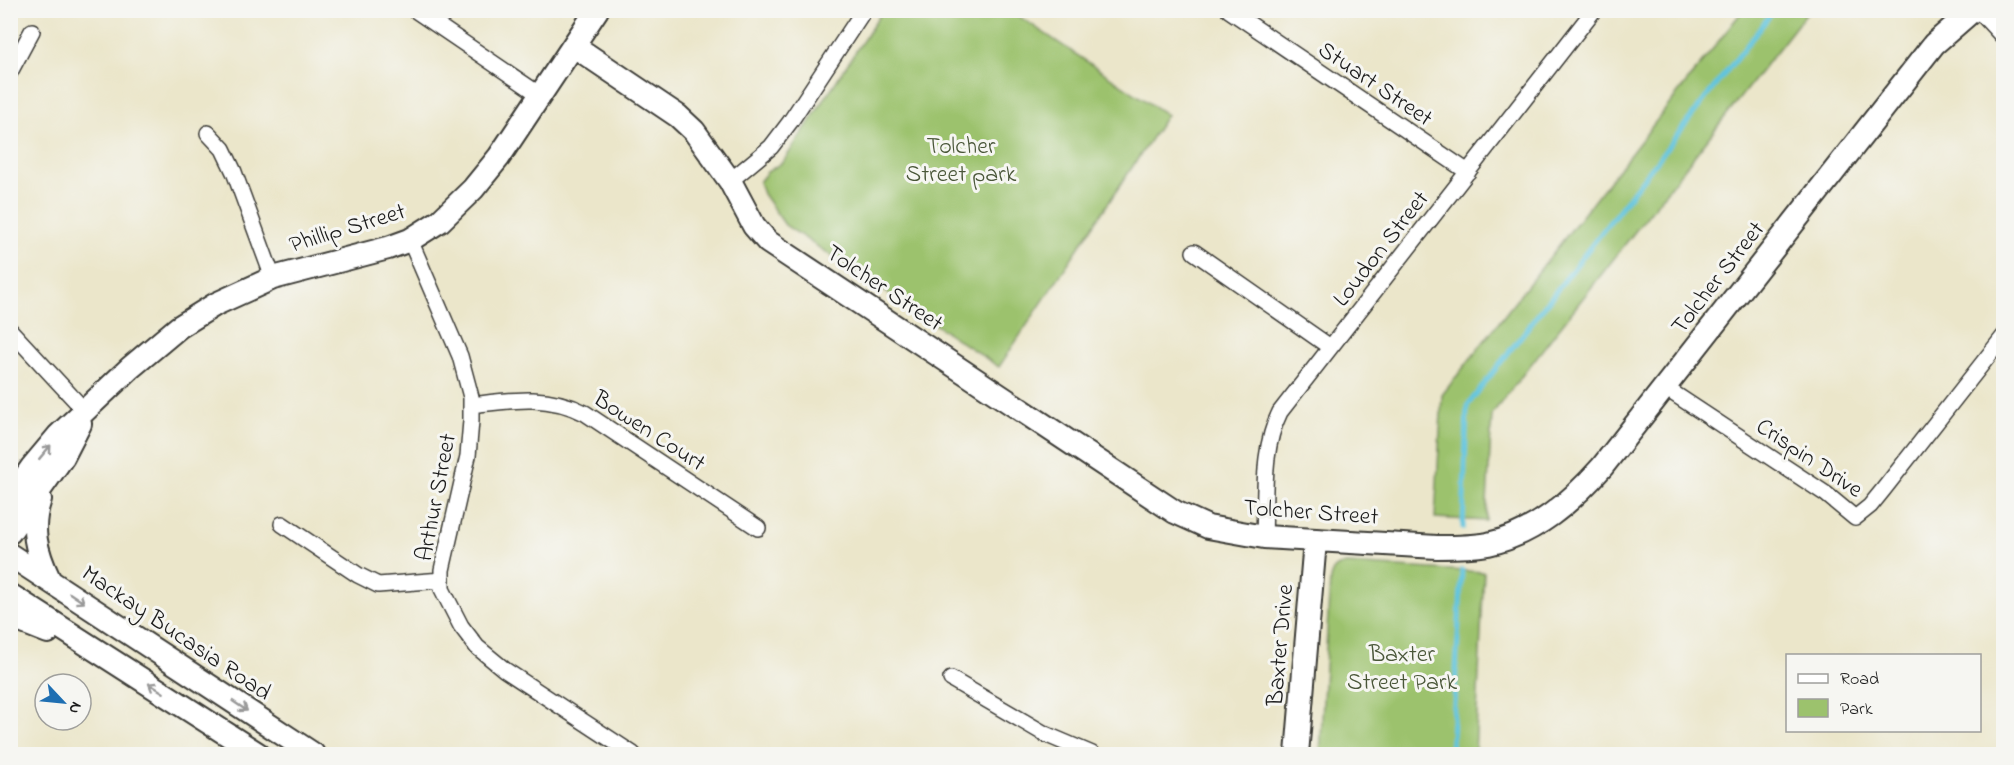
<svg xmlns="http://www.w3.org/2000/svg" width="2014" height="765" font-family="'Indie Flower',sans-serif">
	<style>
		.green { fill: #9cc26d; stroke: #5c6f44; stroke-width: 1.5 }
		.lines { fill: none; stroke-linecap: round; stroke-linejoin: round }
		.stream { stroke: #61c4df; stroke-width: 5 }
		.street-casing { stroke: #3b3a36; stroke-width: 18 }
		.secondary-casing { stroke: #3b3a36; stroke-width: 26 }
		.street { stroke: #fff; stroke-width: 15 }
		.secondary { stroke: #fff; stroke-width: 22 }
		.oneway { stroke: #999 }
		.labels { text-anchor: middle; stroke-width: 6; stroke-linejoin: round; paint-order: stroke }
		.street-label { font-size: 24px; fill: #1c1c1c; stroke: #f6f6f2 }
		.park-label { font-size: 24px; fill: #495638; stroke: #f6f6f2 }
	</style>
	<rect width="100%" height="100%" fill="#f6f6f2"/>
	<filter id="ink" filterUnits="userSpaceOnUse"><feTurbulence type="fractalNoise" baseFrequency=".0167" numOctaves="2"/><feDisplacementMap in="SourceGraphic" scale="12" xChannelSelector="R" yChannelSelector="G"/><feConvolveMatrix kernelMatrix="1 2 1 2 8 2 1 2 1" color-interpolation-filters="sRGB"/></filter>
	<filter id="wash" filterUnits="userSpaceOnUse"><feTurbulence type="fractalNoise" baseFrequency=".008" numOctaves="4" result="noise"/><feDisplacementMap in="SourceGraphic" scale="24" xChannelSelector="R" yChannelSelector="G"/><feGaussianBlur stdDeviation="1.35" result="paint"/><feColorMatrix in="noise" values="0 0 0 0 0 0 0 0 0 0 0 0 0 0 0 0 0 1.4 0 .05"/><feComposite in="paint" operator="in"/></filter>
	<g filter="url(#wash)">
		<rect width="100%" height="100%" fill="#ebe6ca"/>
		<path class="green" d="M883 10 1011 11 1167 115 999 367 785 225 763 194 759 182 767 172 783 162Z
			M1743 10 1808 11 1492 414 1486 521 1435 518 1442 395Z
			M1346 564 1484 572 1475 754H1320L1330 579C1332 569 1336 566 1346 564Z"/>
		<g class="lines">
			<path class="stream" d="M1463 528 1467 406 1774 10
				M1451 754 1462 570"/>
		</g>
	</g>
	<g filter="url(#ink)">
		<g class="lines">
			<g class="street-casing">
				<path id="street" d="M415 10 540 95
					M1229 10 1468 172
					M1978 10 2004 38
					M10 72 32 31
					M208 133 223 149 234 172 273 278
					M730 181 771 147 790 122 864 10
					M410 240 460 356 471 397V421L468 456 442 570V589L461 626 477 647 505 670 633 754
					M1194 252 1330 347
					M10 330 86 412
					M1664 387 1826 494 1855 518 1870 506 1883 490 2004 336
					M471 405C513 400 546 394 585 413L758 528
					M282 524 358 575 378 585 442 580
					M1264 537C1266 495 1261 450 1280 412L1594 10
					M951 679 1045 734 1092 754"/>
			</g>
			<g class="secondary-casing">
				<path id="secondary" d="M574 46 678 116 694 131 730 181 754 226 768 242 1175 512 1208 527 1264 537 1437 547C1454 547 1471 547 1488 544 1535 534 1572 501 1602 467L1934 44 1973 10
					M10 498 32 467 58 436 130 368 179 327 216 304 273 278 388 248 410 240 440 221 473 189 499 157 597 10
					M40 499C30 529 36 551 49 579
					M10 532 63 457 80 424
					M10 555 313 754
					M10 595 258 754
					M10 617 48 632
					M1297 754 1315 541"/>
			</g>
			<use href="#street" class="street"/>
			<use href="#secondary" class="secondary"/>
		</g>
		<defs><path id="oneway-shaft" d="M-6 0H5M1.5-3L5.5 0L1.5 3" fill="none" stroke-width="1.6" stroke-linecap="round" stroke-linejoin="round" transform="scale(1.5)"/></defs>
		<g class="oneway">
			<use href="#oneway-shaft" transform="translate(45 452) rotate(-50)"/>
			<use href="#oneway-shaft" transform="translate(77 598) rotate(34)"/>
			<use href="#oneway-shaft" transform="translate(156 688) rotate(-148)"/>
			<use href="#oneway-shaft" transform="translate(240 706) rotate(34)"/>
		</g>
	</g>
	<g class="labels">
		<g class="street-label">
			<text transform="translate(1376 83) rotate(34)" y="8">Stuart Street</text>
			<text transform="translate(347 227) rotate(-17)" y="8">Phillip Street</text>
			<text transform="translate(1380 248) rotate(-52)" y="8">Loudon Street</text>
			<text transform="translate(1717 277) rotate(-52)" y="8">Tolcher Street</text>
			<text transform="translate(885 287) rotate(34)" y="8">Tolcher Street</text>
			<text transform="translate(650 430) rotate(33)" y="8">Bowen Court</text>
			<text transform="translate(1810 457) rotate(34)" y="8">Crispin Drive</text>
			<text transform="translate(435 497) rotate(-79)" y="8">Arthur Street</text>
			<text transform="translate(1311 511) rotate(4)" y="8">Tolcher Street</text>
			<text transform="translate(177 632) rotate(34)" y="8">Mackay Bucasia Road</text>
			<text transform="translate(1279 645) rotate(-85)" y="8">Baxter Drive</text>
		</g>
		<g class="park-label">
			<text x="961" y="153">Tolcher<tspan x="961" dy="28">Street park</tspan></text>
			<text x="1402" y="661">Baxter<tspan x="1402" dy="28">Street Park</tspan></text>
		</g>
	</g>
	<rect width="2014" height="765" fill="none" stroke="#f6f6f2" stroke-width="36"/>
	<rect x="1786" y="654" width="195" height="78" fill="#f6f6f2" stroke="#9f9f9c" stroke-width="1.5"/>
	<rect x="1798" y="674" width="30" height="9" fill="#ffffff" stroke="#9f9f9c" stroke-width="1.5"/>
	<text x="1840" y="684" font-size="18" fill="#1c1c1c">Road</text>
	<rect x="1798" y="699" width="30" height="18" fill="#9cc26d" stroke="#9f9f9c" stroke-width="1.5"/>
	<text x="1840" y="714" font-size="18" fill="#1c1c1c">Park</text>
	<g transform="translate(63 702) rotate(116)"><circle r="28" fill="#f6f6f2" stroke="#9f9f9c" stroke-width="1.5"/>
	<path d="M0-4.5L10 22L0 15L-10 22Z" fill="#1f6fb2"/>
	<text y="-9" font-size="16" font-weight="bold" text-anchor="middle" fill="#1c1c1c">N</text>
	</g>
</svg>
